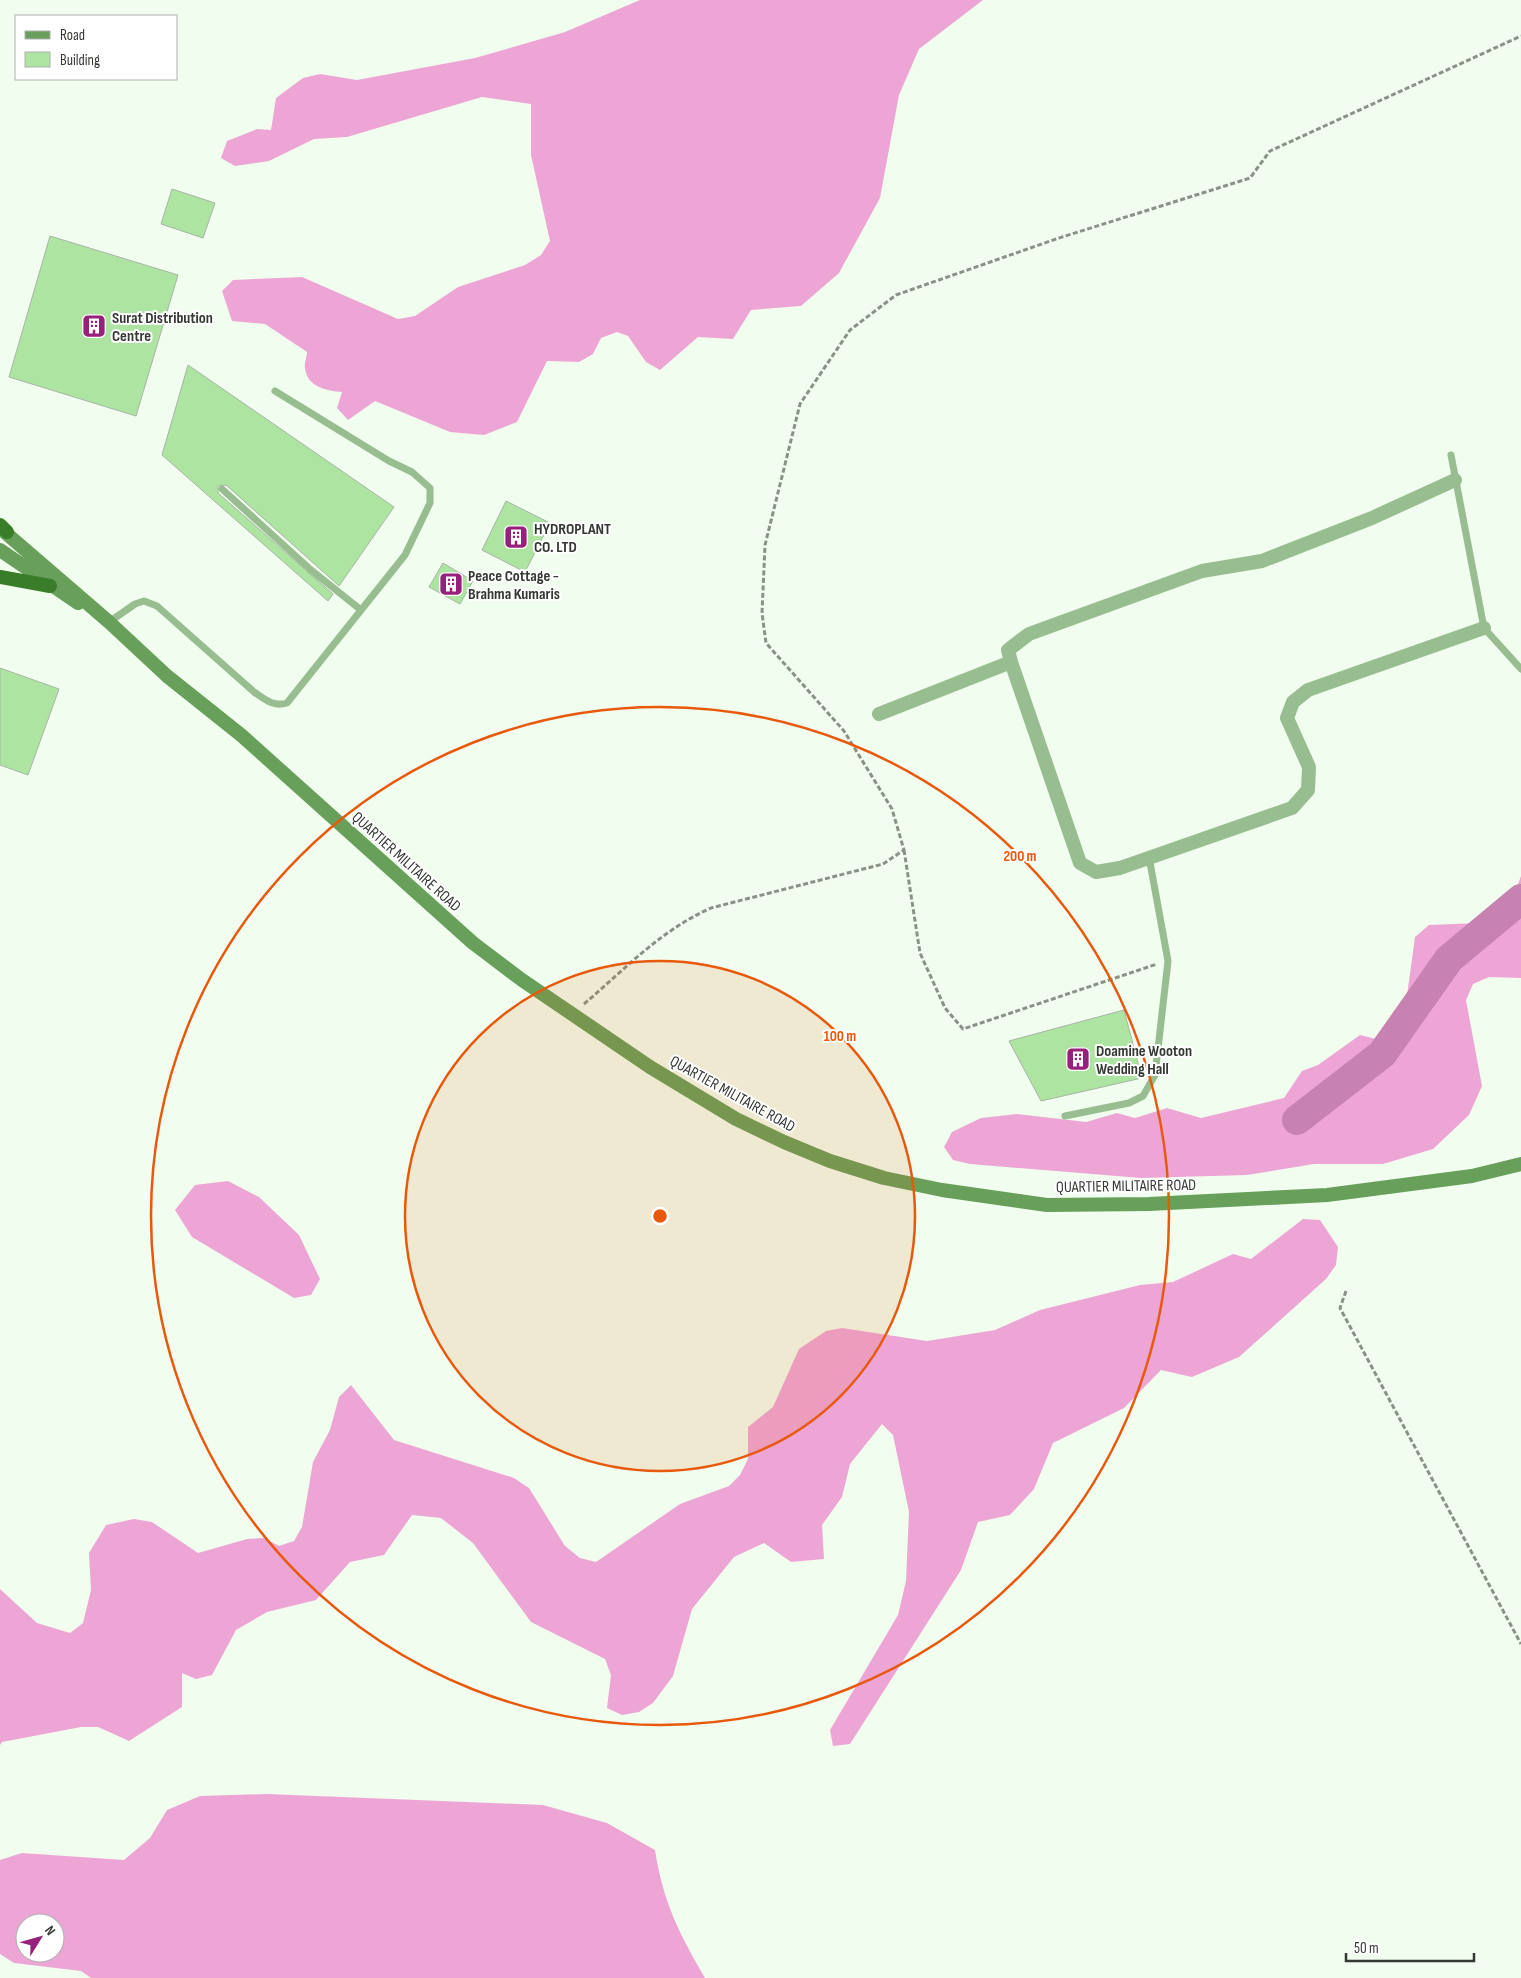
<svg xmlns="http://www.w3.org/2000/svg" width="1521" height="1978" font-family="'Sofia Sans Condensed',sans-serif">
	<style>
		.forest { fill: #eda5d5; fill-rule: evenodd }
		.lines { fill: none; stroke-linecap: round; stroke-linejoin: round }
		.river { stroke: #c882b1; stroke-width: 30 }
		.building { fill: #aee4a2; stroke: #a8b4a6 }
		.path { stroke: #8a9288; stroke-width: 3; stroke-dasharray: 5 2.5; stroke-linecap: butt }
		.service { stroke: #98bd90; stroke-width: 7 }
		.minor { stroke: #98bd90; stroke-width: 14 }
		.secondary { stroke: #689f5b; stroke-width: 14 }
		.trunk { stroke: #397c29; stroke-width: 14 }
		.ring { fill: none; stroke: #e8590c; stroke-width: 2.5 }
		.labels { text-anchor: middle; stroke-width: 4; stroke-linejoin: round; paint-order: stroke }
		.poi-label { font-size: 16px; font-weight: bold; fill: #353934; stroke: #fff; text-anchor: start }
		.street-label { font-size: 16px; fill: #353934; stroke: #fff }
		.centre { fill: #e8590c; stroke: #fff; stroke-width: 2.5 }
		.ring-label { font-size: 15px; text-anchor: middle; font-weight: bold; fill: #e8590c; stroke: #fff; stroke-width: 4; stroke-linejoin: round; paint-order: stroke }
	</style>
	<rect width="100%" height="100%" fill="#f1fdee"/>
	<path class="forest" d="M640 0H983L919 49 899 95 880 198 839 273 801 306 751 310 733 339 698 337 660 370 646 362 628 336 617 332 601 338 593 354 579 362 547 361 517 422 484 435 450 432 375 401 348 420 337 408 342 392C327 391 307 387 305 368 304 363 307 357 307 352L265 324 232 321 222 291 233 280 302 277 398 319 415 316 458 287 525 265 541 255 550 241 531 155V104L482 97 347 137 314 139 269 161 235 166 221 158 227 141 257 129 271 130 276 98 303 78 320 74 357 80 475 58 565 32Z
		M1521 876V978L1489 977 1473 984 1466 1000 1482 1086 1469 1115 1433 1149 1383 1164H1314L1247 1175 1141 1178 970 1164 953 1160 944 1147 952 1132 981 1118 1017 1114 1086 1122 1117 1113 1135 1118 1167 1108 1201 1118 1284 1098 1302 1071 1318 1065 1360 1035 1376 1039 1392 1033 1406 1003 1415 937 1429 925 1480 923 1517 887Z
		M228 1181 259 1197 299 1235 320 1279 311 1295 294 1298 192 1237 175 1210 195 1185Z
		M1303 1219 1320 1220 1338 1247 1336 1265 1326 1279 1239 1357 1192 1377 1161 1370 1124 1408 1053 1443 1034 1489 1010 1515 978 1522 961 1570 850 1744 833 1746 830 1730 898 1615 906 1581 909 1512 893 1435 882 1424 850 1464 842 1497 822 1525 824 1559 791 1562 764 1543 734 1557 692 1609 673 1676 653 1703 639 1712 622 1715 607 1708 611 1675 605 1659 531 1622 473 1543 441 1518 412 1515 384 1555 350 1562 316 1600 267 1612 236 1630 212 1675 196 1679 182 1673V1707L129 1741 98 1727H81L2 1742 0 1745V1589L37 1623 70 1633 83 1623 91 1590 89 1553 106 1525 134 1519 152 1522 198 1553 247 1539 264 1538 279 1546 294 1541 302 1527 313 1462 330 1430 339 1397 351 1385 394 1440 514 1478 529 1488 565 1546 580 1558 596 1562 680 1504 729 1486 740 1475 748 1459V1427L773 1407 799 1349 826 1331 842 1328 927 1341 995 1330 1040 1310 1140 1285 1173 1282 1233 1254 1251 1259Z
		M267 1794 543 1805 607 1823 655 1850C663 1902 679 1933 705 1978H91L81 1971 14 1963 0 1954V1860L22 1853 124 1860 150 1838 167 1810 200 1796ZM25 1923H55V1953H25Z"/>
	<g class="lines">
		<path class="river" d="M1297 1120 1382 1054 1449 959 1521 899"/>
	</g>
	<path class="building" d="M172 189 215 203 203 238 161 224Z
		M50 236 178 275 136 416 9 377Z
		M188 365 394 507 339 586 226 485 218 486V493L333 594 328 601 162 455Z
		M506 501 550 523 525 572 482 550Z
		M443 563 473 581 460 604 429 587Z
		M0 668 59 689 28 775 0 765Z
		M1124 1010 1142 1078 1041 1101 1009 1041Z"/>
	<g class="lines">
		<path class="path" d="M904 850 920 953 945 1008 963 1029 1157 964
			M584 1004C625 969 661 930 711 908L883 864 904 850 892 809 844 731 766 643 762 613 765 545 800 404 850 330 896 295 1056 239 1250 178 1270 151 1521 36
			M1346 1291 1340 1308 1521 1644"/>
		<path class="service" d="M1451 455 1484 628 1521 669
			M222 489 311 570 361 610
			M109 622 135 604 144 601 157 606 254 692C266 700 273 707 287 703L405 555 430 503V488L412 472 389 461 275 391
			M1065 1116 1129 1103 1143 1096 1155 1075 1168 961 1149 857"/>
		<path class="minor" d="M1011 662 1080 863 1096 872 1120 868 1292 808 1308 790 1309 767 1287 718 1293 702 1308 690 1484 628
			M879 714 1011 662 1008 650 1029 634 1202 571 1262 561 1372 518 1455 480"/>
		<path class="secondary" d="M0 528 109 622 167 676 241 735 473 943 522 980 650 1067 736 1119 784 1142 830 1161 884 1178 942 1190 1047 1205 1149 1204 1327 1195 1472 1176 1521 1164
			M0 550 78 603"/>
		<path class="trunk" d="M0 525 7 532
			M0 577 50 586"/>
	</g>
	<circle cx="660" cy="1216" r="255" fill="#e8590c" fill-opacity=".12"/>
	<g class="ring">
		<circle cx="660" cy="1216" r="255"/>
		<circle cx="660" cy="1216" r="509"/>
	</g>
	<defs>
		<g id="building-square" transform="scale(1.25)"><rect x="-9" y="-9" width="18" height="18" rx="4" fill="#97207b" stroke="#fff"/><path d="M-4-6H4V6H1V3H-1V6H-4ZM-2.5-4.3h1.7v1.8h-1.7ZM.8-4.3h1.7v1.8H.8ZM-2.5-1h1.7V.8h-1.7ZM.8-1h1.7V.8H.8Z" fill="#fff"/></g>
	</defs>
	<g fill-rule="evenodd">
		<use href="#building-square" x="94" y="326"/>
		<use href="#building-square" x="516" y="537"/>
		<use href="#building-square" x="451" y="584"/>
		<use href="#building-square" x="1078" y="1059"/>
	</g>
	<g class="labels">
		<g class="poi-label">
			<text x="112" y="323">Surat Distribution<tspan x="112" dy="18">Centre</tspan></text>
			<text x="534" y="534">HYDROPLANT<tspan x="534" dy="18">CO. LTD</tspan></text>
			<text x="468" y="581">Peace Cottage -<tspan x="468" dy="18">Brahma Kumaris</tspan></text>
			<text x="1096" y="1056">Doamine Wooton<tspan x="1096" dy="18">Wedding Hall</tspan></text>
		</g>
		<g class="street-label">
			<text transform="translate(407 861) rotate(42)" y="6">QUARTIER MILITAIRE ROAD</text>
			<text transform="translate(733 1093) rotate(29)" y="6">QUARTIER MILITAIRE ROAD</text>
			<text transform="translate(1126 1185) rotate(-1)" y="6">QUARTIER MILITAIRE ROAD</text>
		</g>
	</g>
	<circle cx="660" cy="1216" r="8" class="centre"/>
	<g class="ring-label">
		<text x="1020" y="861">200 m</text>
		<text x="840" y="1041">100 m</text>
	</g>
	<rect x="15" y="15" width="162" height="65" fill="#ffffff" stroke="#aeb0ae"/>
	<rect x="25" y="31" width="25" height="8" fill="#689f5b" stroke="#aeb0ae"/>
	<text x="60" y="40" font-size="15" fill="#353934">Road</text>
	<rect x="25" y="52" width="25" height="15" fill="#aee4a2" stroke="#aeb0ae"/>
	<text x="60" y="65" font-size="15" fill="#353934">Building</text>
	<g transform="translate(40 1938) rotate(53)"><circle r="24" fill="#ffffff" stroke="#aeb0ae"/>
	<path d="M0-4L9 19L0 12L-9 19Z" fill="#97207b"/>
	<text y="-8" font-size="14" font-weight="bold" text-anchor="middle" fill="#353934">N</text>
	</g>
	<path d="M1346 1953v8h128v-8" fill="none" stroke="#353934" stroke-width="2.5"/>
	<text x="1354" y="1953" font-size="15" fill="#353934" stroke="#ffffff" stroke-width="4" paint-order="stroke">50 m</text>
</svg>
